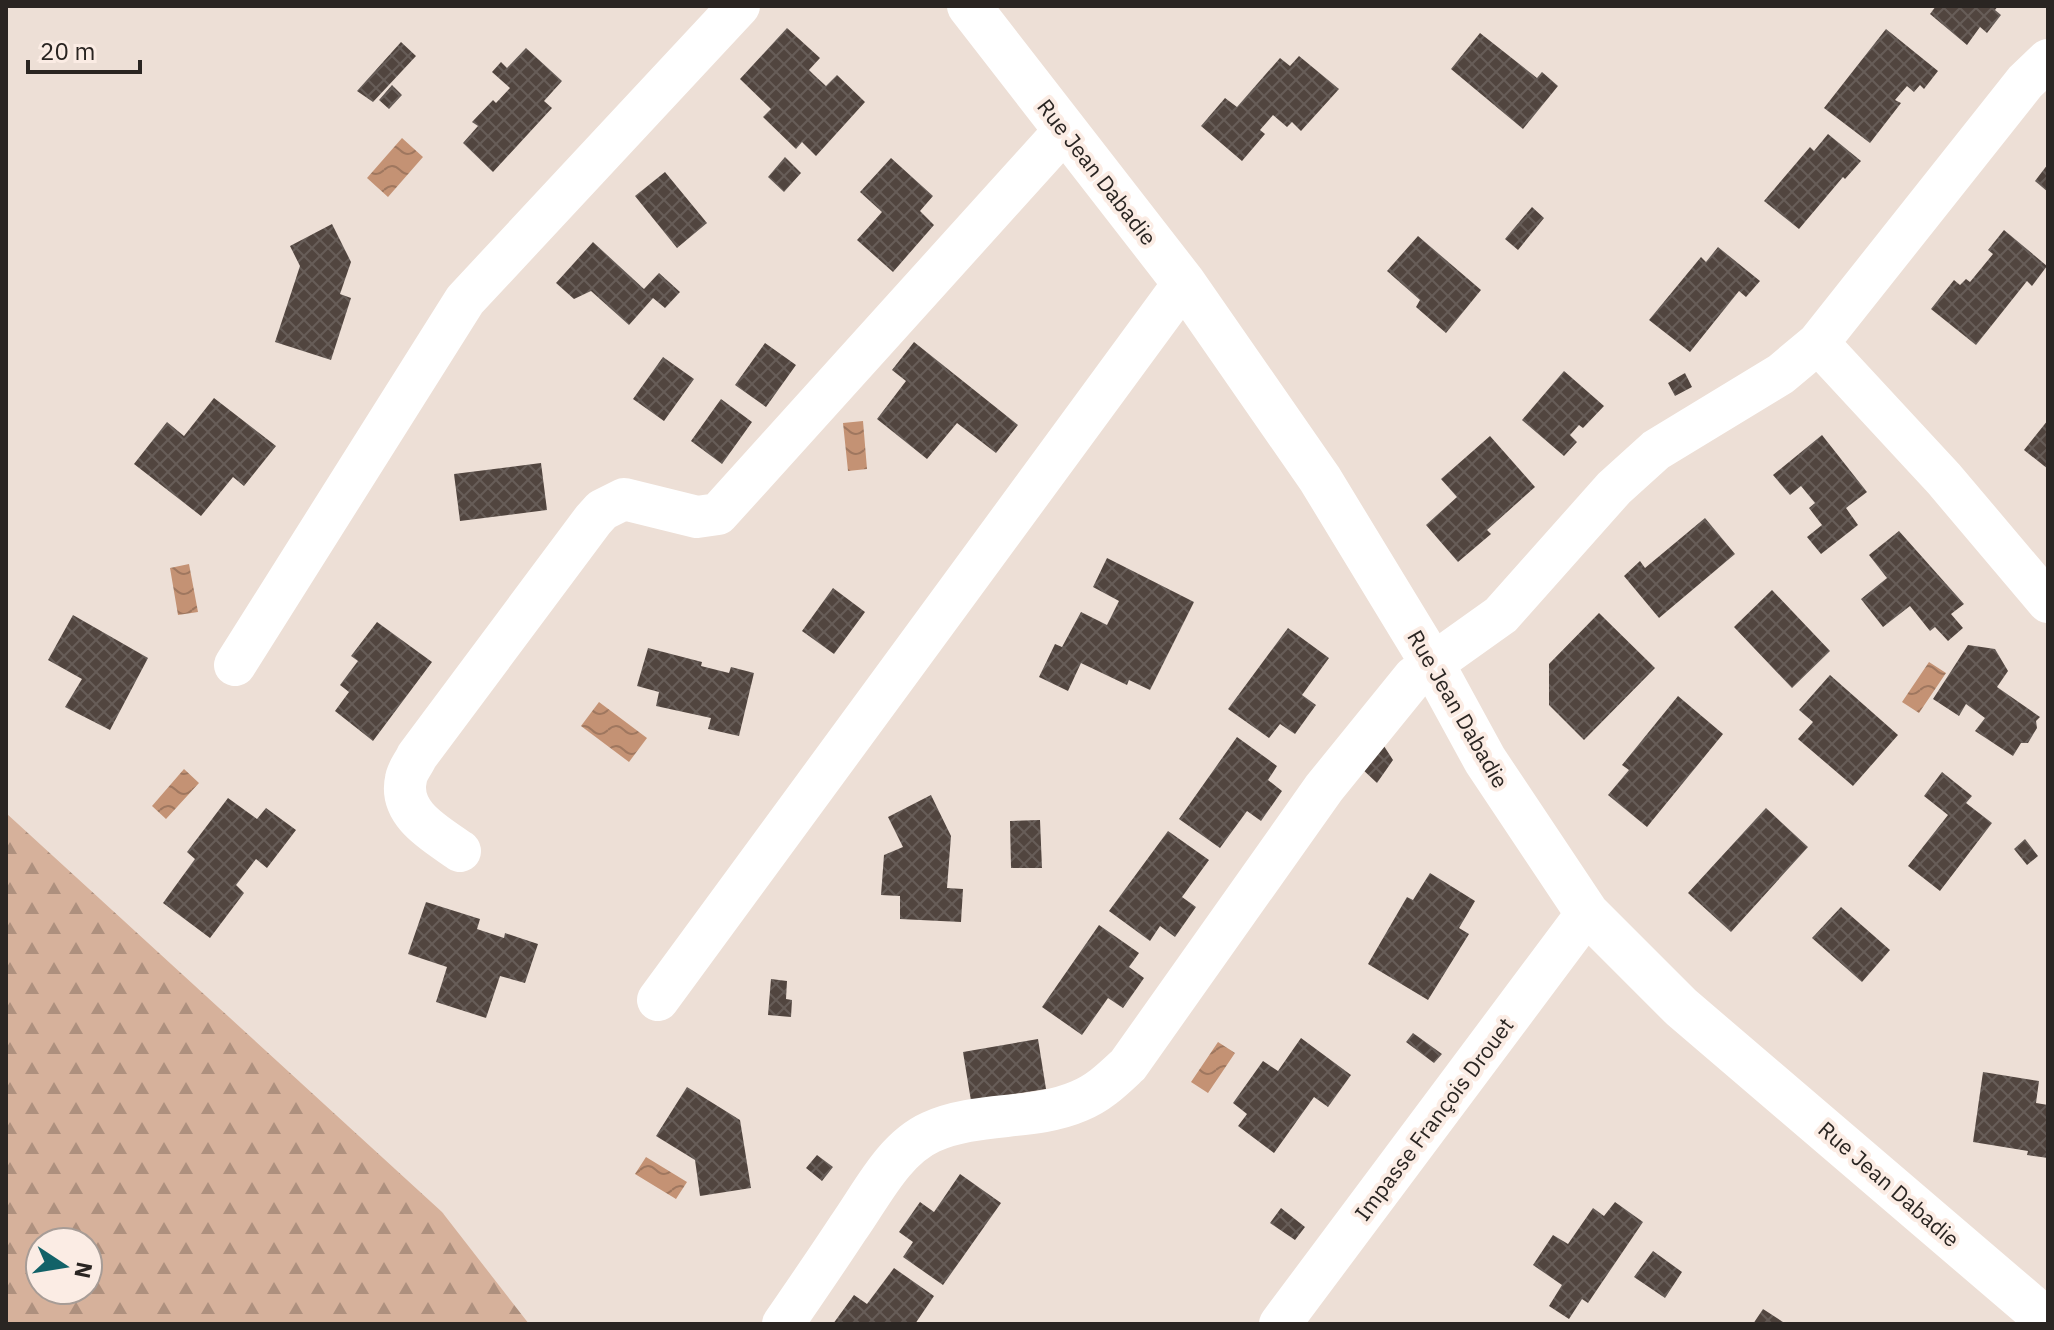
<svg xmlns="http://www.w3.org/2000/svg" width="2054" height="1330" font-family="'IBM Plex Sans',sans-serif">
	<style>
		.forest { fill: url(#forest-firs); fill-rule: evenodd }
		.water { fill: url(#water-waves) }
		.building { fill: url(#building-cross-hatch) }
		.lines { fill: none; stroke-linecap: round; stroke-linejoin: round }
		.minor { stroke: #fff; stroke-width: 42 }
		.tertiary { stroke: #fff; stroke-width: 44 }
		.labels { text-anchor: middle; stroke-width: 8; stroke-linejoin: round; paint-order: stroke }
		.street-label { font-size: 22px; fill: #2a2522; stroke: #fbece4 }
	</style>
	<defs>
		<pattern id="forest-firs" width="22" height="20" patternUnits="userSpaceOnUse" patternTransform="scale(2)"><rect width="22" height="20" fill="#d6b19b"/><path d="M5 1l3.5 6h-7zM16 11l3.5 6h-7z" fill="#ae907e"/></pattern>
		<pattern id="water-waves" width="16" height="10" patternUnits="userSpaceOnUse" patternTransform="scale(2)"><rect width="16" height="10" fill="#c49274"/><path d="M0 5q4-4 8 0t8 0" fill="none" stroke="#9f775f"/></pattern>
		<pattern id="building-cross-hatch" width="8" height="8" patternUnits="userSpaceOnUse" patternTransform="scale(2)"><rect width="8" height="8" fill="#51453f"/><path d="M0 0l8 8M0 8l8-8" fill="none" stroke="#675d58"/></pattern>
	</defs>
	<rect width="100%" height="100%" fill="#eddfd6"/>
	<path class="forest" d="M6 813 442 1212 529 1324H6ZM40 1242H88V1290H40Z"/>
	<path class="water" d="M402 138 423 157 388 197 367 178Z
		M863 421 867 469 848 471 843 423Z
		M189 564 198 612 178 615 170 568Z
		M1929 662 1946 673 1919 713 1902 702Z
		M599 702 647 738 629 762 581 726Z
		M184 769 199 783 166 819 152 806Z
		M1218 1042 1235 1053 1208 1093 1191 1082Z
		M646 1157 687 1182 676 1199 635 1174Z"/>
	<path class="building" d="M1936 6H1998L1995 10 2001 15 1987 33 1980 27 1967 45 1930 14Z
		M787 28 820 58 809 70 814 75 826 86 837 75 865 102 816 156 802 142 796 149 763 117 771 109 740 79Z
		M1886 29 1938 71 1924 89 1920 85 1914 92 1907 86 1895 100 1901 103 1870 143 1824 108Z
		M1480 33 1537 78 1542 72 1558 86 1523 129 1451 69Z
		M401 42 416 56 373 102 357 91Z
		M526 48 562 81 544 101 552 108 493 172 463 143 478 126 472 122 493 100 496 103 510 88 492 72 501 62 507 68Z
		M1299 56 1339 89 1301 131 1292 122 1287 127 1273 115 1260 130 1265 134 1242 161 1201 126 1225 98 1237 107 1280 58 1290 66Z
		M392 85 402 95 389 109 379 100Z
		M1828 134 1861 161 1845 179 1843 177 1799 229 1764 201 1810 147 1814 151Z
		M785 157 801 173 784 192 768 177Z
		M891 158 933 196 920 211 934 225 893 272 857 240 882 212 860 192Z
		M2048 164V192L2035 181Z
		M665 172 707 223 677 248 635 196Z
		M1532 207 1544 218 1518 250 1505 239Z
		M332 224 351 262 340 294 351 298 331 360 275 342 300 266 290 246Z
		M2004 230 2047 266 2032 286 2027 281 1976 345 1931 309 1954 280 1960 285 1966 279 1970 282 1993 254 1988 250Z
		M1418 236 1481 290 1446 333 1416 307 1420 300 1387 271Z
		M593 242 644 289 659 273 680 292 665 308 653 298 629 325 591 291 574 299 556 283Z
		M1718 247 1760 281 1746 297 1739 291 1690 352 1649 320 1701 257 1706 262Z
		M914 342 1018 425 996 453 957 423 927 459 877 419 906 381 892 370Z
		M765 343 796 365 766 407 735 385Z
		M663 357 694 379 664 421 633 399Z
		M1564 371 1604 406 1583 428 1579 425 1570 435 1577 442 1564 456 1522 420Z
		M1685 373 1692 387 1675 396 1668 383Z
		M214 398 276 446 244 486 233 477 201 516 134 464 167 422 184 436Z
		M721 399 752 422 722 464 691 441Z
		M2048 420V469L2024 450Z
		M1822 435 1867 492 1846 508 1858 525 1821 554 1807 537 1822 525 1809 508 1815 503 1801 486 1790 495 1773 475Z
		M1490 436 1535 487 1487 530 1491 534 1458 562 1426 525 1457 497 1441 479Z
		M541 463 547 510 460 521 454 474Z
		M1705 518 1735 554 1659 618 1624 576 1640 561 1645 568Z
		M1899 531 1964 604 1951 614 1963 628 1948 641 1935 627 1930 631 1910 606 1883 627 1861 599 1887 578 1869 555Z
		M1107 558 1194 602 1150 690 1129 680 1127 685 1081 663 1068 691 1039 677 1055 644 1062 647 1081 612 1107 625 1119 601 1093 587Z
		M833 588 865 612 834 654 802 631Z
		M1772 590 1830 651 1792 688 1734 627Z
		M1599 613 1655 668 1584 740 1549 705V664Z
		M73 615 148 658 110 730 65 707 82 679 48 660Z
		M377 622 432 662 373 741 335 711 349 692 340 685 358 661 351 656Z
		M1288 628 1329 658 1302 695 1316 705 1295 734 1280 724 1269 738 1228 709Z
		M1968 645 1995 649 2008 671 1997 687 2040 717 2036 721 2037 728 2028 743H2021L2013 756 1975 731 1985 718 1966 704 1959 716 1933 699Z
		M648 648 702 662 701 666 729 673 731 667 754 673 739 736 708 729 711 718 656 706 659 692 637 686Z
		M1830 675 1898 735 1853 786 1798 739 1813 722 1799 710Z
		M1678 696 1723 734 1647 827 1608 795 1629 770 1622 765Z
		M1237 737 1277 766 1268 780 1282 791 1261 821 1247 811 1220 848 1179 819Z
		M1382 743 1393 760 1377 783 1361 768Z
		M1942 772 1972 796 1966 803 1992 823 1940 891 1908 866 1948 815 1924 796Z
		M931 795 951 836 947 888 963 889 961 922 900 919V896L881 895 884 855 903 847 888 817Z
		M228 798 257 819 266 808 296 830 267 868 256 859 236 885 244 893 210 938 163 903 195 859 187 852Z
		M1766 808 1808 847 1731 932 1688 893Z
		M1040 820 1042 868H1011L1010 821Z
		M1168 831 1209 860 1182 897 1196 907 1175 937 1160 926 1150 941 1109 911Z
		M2025 839 2038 856 2027 865 2014 849Z
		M1430 873 1475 901 1459 928 1469 934 1428 1000 1368 964 1407 897 1413 900Z
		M426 902 480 919 477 929 504 938 505 933 538 944 525 983 500 976 486 1018 436 1002 447 967 408 954Z
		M1841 907 1890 950 1862 982 1812 938Z
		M1099 925 1139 953 1129 967 1144 978 1123 1008 1108 998 1082 1035 1042 1007Z
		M771 979 787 981 786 999 792 1000 791 1017 768 1015Z
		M1413 1033 1442 1054 1434 1063 1406 1042Z
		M1301 1038 1351 1075 1328 1107 1314 1097 1274 1153 1238 1126 1247 1114 1233 1103 1263 1061 1278 1071Z
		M1038 1039 1046 1089 971 1101 963 1052Z
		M1983 1072 2039 1081 2036 1103 2048 1105V1158L2027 1155 2028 1151 1973 1142Z
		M687 1087 740 1120 751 1188 700 1196 695 1160 656 1136Z
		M817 1155 833 1167 822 1181 806 1168Z
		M960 1174 1001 1203 943 1285 903 1257 913 1242 899 1232 920 1202 934 1212Z
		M1615 1202 1643 1222 1588 1303 1582 1299 1569 1319 1549 1306 1562 1285 1533 1265 1553 1235 1568 1244 1593 1208 1604 1216Z
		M1281 1208 1305 1227 1295 1240 1270 1223Z
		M1653 1251 1682 1272 1665 1298 1634 1277Z
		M894 1268 934 1296 915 1324H833L854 1295 867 1304Z
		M1763 1309 1786 1324H1753Z"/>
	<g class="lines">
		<path class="minor" d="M1818 343 1944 479 2048 602
			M235 665 465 300 739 6
			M460 851C436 834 398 814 406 779 407 771 414 763 417 756L593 520 602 510 624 499 697 517 718 514 1065 130
			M658 1000 1184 283
			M783 1324C805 1292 827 1260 848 1228 871 1196 893 1149 931 1132 977 1111 1033 1121 1079 1101 1099 1093 1113 1079 1128 1065L1324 788 1414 677 1501 615 1614 488 1656 450 1781 374 1818 343 2025 82 2048 60
			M1280 1324 1587 913"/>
		<path class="tertiary" d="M969 6 1184 283 1320 479 1432 663 1485 760 1587 913 1681 1007 2048 1321"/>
	</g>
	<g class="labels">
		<g class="street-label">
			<text transform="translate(1097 172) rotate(52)" y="8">Rue Jean Dabadie</text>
			<text transform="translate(1458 709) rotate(60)" y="8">Rue Jean Dabadie</text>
			<text transform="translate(1434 1119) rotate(-53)" y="8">Impasse François Drouet</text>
			<text transform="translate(1889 1184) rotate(41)" y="8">Rue Jean Dabadie</text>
		</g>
	</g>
	<rect width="2054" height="1330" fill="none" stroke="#2a2522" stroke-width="16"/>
	<g transform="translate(64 1266) rotate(102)"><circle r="38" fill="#fbece4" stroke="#a79c96" stroke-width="2"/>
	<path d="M0-6L14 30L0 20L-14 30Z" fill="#126268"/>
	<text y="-12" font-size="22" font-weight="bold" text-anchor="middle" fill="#2a2522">N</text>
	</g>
	<path d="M28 60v12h112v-12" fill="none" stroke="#2a2522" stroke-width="4"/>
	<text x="40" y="60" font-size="24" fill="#2a2522" stroke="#fbece4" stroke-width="6" paint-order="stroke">20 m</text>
</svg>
